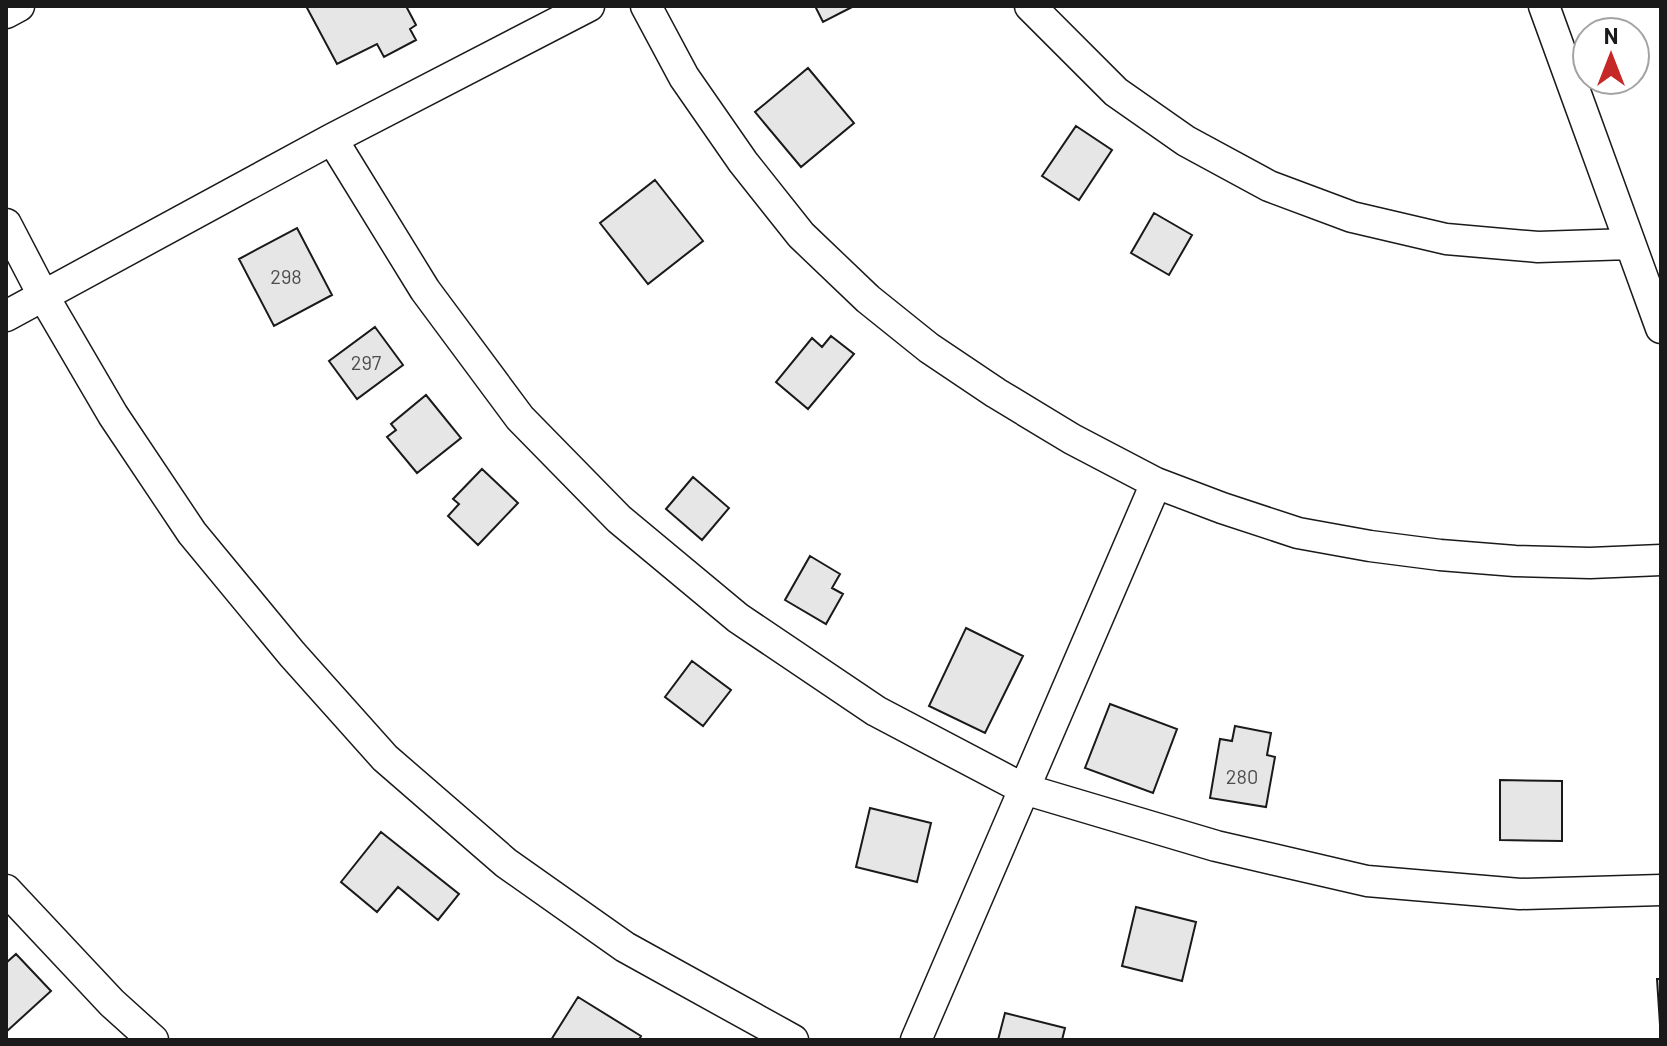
<svg xmlns="http://www.w3.org/2000/svg" width="1667" height="1046" font-family="Barlow,sans-serif">
	<style>
		.building { fill: #e6e6e6; stroke: #1a1a1a; stroke-width: 2 }
		.lines { fill: none; stroke-linecap: round; stroke-linejoin: round }
		.minor-casing { stroke: #1a1a1a; stroke-width: 33 }
		.minor { stroke: #fff; stroke-width: 30 }
		.labels { text-anchor: middle; stroke-width: 6; stroke-linejoin: round; paint-order: stroke }
		.number-label { font-size: 20px; fill: #4d4d4d }
	</style>
	<rect width="100%" height="100%" fill="#fff"/>
	<path class="building" d="M306 6H406L416 25 410 29 416 40 384 57 377 44 337 64Z
		M815 6H854L823 22Z
		M808 68 854 123 801 167 755 112Z
		M1076 126 1112 150 1079 200 1042 176Z
		M655 180 703 241 648 284 600 223Z
		M1154 213 1192 235 1169 275 1131 253Z
		M297 228 332 295 274 326 239 259Z
		M375 327 403 365 357 399 329 361Z
		M831 336 854 354 808 409 776 382 812 338 822 347Z
		M426 395 461 438 417 473 387 437 396 430 391 424Z
		M482 469 518 503 478 545 448 516 459 504 453 499Z
		M693 477 729 508 702 540 666 509Z
		M810 556 840 574 832 588 843 594 826 624 785 600Z
		M966 628 1023 656 985 733 929 706Z
		M692 661 731 690 703 726 665 697Z
		M1110 704 1177 729 1153 793 1085 768Z
		M1235 726 1271 733 1267 755 1275 757 1266 807 1210 798 1220 739 1232 741Z
		M1500 780 1562 781V841L1500 840Z
		M870 808 931 823 917 882 856 867Z
		M381 832 459 894 438 920 398 887 377 912 341 882Z
		M1136 907 1196 922 1182 981 1122 966Z
		M16 954 51 991 6 1032V963Z
		M1657 979H1661V1040Z
		M578 997 641 1036 639 1040H551Z
		M1005 1013 1065 1028 1062 1040H998Z"/>
	<g class="lines">
		<g class="minor-casing">
			<path id="minor" d="M646 6 684 77 743 162 801 235 868 299 929 348 996 393 1072 439 1156 483 1222 508 1298 533 1370 546 1440 555 1515 561 1590 563 1661 560
				M1030 6 1116 92 1186 141 1269 186 1352 217 1446 239 1538 247 1630 244
				M1544 6 1661 328
				M6 13 19 6
				M332 139 425 290 520 418 619 519 738 618 876 711 1024 789 1216 846 1367 881 1520 894 1661 890
				M6 224 44 297 113 415 192 533 292 654 385 758 506 863 625 947 793 1040
				M6 316 332 139 589 6
				M6 890 112 1003 153 1040
				M916 1040 1156 483"/>
		</g>
		<use href="#minor" class="minor"/>
	</g>
	<g class="labels">
		<g class="number-label">
			<text x="286" y="284">298</text>
			<text x="366" y="370">297</text>
			<text x="1242" y="784">280</text>
		</g>
	</g>
	<rect width="1667" height="1046" fill="none" stroke="#1a1a1a" stroke-width="16"/>
	<g transform="translate(1611 56)"><circle r="38" fill="#ffffff" stroke="#a3a3a3" stroke-width="2"/>
	<path d="M0-6L14 30L0 20L-14 30Z" fill="#c62828"/>
	<text y="-12" font-size="22" font-weight="bold" text-anchor="middle" fill="#1a1a1a">N</text>
	</g>
</svg>
